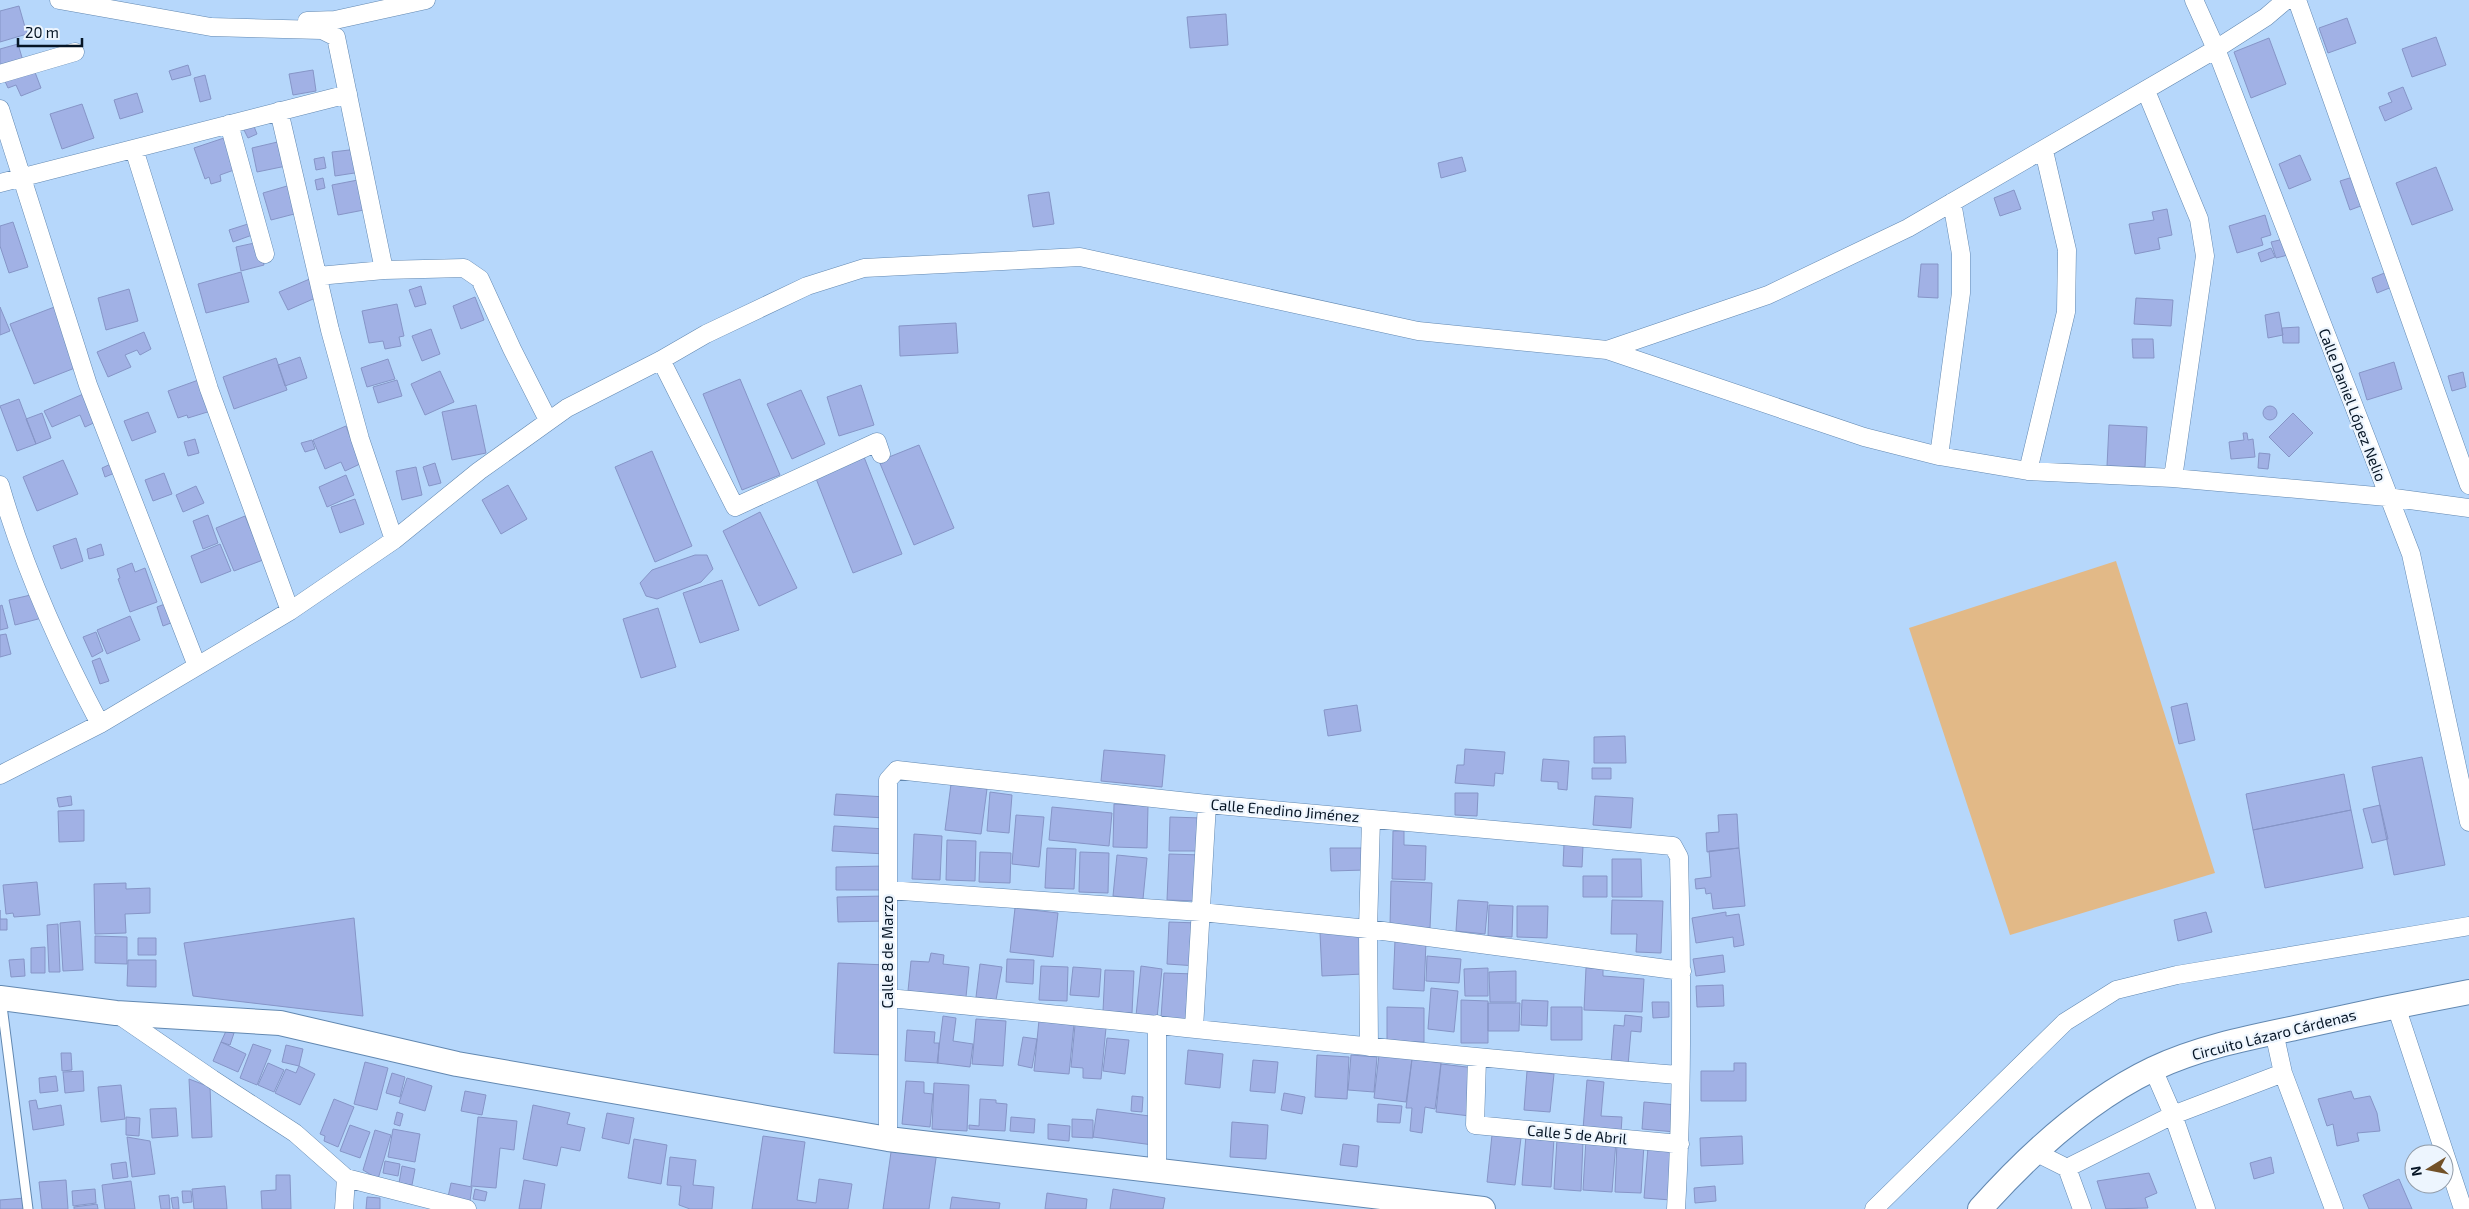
<svg xmlns="http://www.w3.org/2000/svg" width="2469" height="1209" font-family="'Exo 2',sans-serif">
	<style>
		.green { fill: #e2b987 }
		.building { fill: #a1b1e5; stroke: #8695c7 }
		.lines { fill: none; stroke-linecap: round; stroke-linejoin: round }
		.lane-casing { stroke: #6288b1; stroke-width: 11 }
		.street-casing { stroke: #6288b1; stroke-width: 19 }
		.secondary-casing { stroke: #6288b1; stroke-width: 26 }
		.lane { stroke: #fff; stroke-width: 9 }
		.street { stroke: #fff; stroke-width: 18 }
		.secondary { stroke: #fff; stroke-width: 24 }
		.labels { text-anchor: middle; stroke-width: 4.5; stroke-linejoin: round; paint-order: stroke }
		.street-label { font-size: 15px; fill: #061525; stroke: #edf5fe }
	</style>
	<rect width="100%" height="100%" fill="#b6d7fb"/>
	<path class="green" d="M2116 561 2215 873 2010 935 1909 628Z"/>
	<path class="building" d="M19 6 27 34 0 42V11Z
		M1226 14 1228 45 1190 48 1187 17Z
		M2347 18 2356 43 2328 53 2319 28Z
		M2436 37 2446 65 2412 77 2402 49Z
		M2269 38 2286 84 2251 98 2234 52Z
		M18 44 23 61 0 68V49Z
		M188 65 191 75 172 80 169 71Z
		M33 67 41 88 21 96 16 85 8 88 4 79Z
		M313 70 316 91 293 95 289 74Z
		M205 75 211 99 200 102 194 78Z
		M2403 87 2412 109 2385 121 2379 107 2392 102 2388 93Z
		M137 93 143 112 120 119 114 100Z
		M82 104 94 138 62 149 50 114Z
		M253 124 257 134 248 138 243 128Z
		M230 136 234 170 220 175 221 181 211 184 209 177 205 179 194 148Z
		M286 140 291 165 257 172 252 148Z
		M358 149 361 172 335 176 332 152Z
		M2300 155 2311 180 2289 189 2279 164Z
		M324 157 326 168 316 170 314 159Z
		M1462 157 1466 171 1441 178 1438 163Z
		M2436 167 2453 210 2412 225 2396 183Z
		M2356 176 2366 204 2350 210 2340 181Z
		M323 178 325 188 317 190 315 180Z
		M363 179 369 209 338 215 332 185Z
		M294 184 302 212 271 220 263 193Z
		M2014 190 2021 209 2000 216 1994 198Z
		M1049 192 1054 224 1033 227 1028 195Z
		M2167 209 2172 235 2158 238 2160 249 2135 254 2129 224 2154 220 2152 212Z
		M2265 215 2271 235 2261 238 2263 245 2237 253 2229 226Z
		M13 222 28 267 9 273 0 246V226Z
		M251 223 255 234 233 242 229 230Z
		M2288 238 2292 254 2276 258 2271 242Z
		M259 242 264 265 241 271 236 247Z
		M2271 248 2275 257 2261 262 2258 253Z
		M1921 264H1938V298L1918 297Z
		M2392 270 2397 285 2377 293 2372 278Z
		M241 272 249 302 206 313 198 284Z
		M312 278 320 296 288 310 279 292Z
		M421 286 426 304 415 307 409 290Z
		M129 289 138 321 106 330 98 298Z
		M475 297 484 320 461 329 453 306Z
		M2136 298 2173 300 2171 326 2134 324Z
		M397 304 404 336 399 337 401 346 385 349 383 341 369 343 362 311Z
		M57 306 80 366 34 384 10 324Z
		M0 307 10 331 0 335Z
		M2279 312 2283 335 2268 338 2265 315Z
		M956 323 958 353 900 356 899 326Z
		M2299 327V343H2283L2282 328Z
		M431 329 440 354 422 361 412 336Z
		M144 332 151 349 140 355 137 350 125 355 131 367 108 377 97 352Z
		M2132 339H2153L2154 358H2133Z
		M300 357 307 378 285 386 278 365Z
		M276 358 287 390 234 409 223 377Z
		M388 359 395 379 367 387 361 368Z
		M2394 362 2402 389 2367 400 2359 373Z
		M440 371 454 402 425 415 411 384Z
		M2463 372 2466 387 2452 391 2448 376Z
		M204 378 214 410 188 418 187 415 178 418 168 391Z
		M740 379 780 475 742 490 703 394Z
		M397 380 402 396 378 403 373 387Z
		M861 385 874 425 839 436 827 397Z
		M801 390 825 444 792 459 767 404Z
		M88 392 100 420 85 427 80 415 52 427 44 411Z
		M19 399 36 444 17 451 0 406Z
		M476 405 486 453 452 460 442 412Z
		M2263 413a7 7 0 1 1 14 0a7 7 0 1 1-14 0Z
		M148 412 156 432 132 441 124 421Z
		M42 413 51 438 36 444 26 419Z
		M2293 413 2313 433 2289 457 2269 437Z
		M2109 425 2147 427 2145 467 2107 466Z
		M346 426 360 464 345 471 341 462 325 469 313 440Z
		M2243 433H2247L2248 440 2253 439 2255 457 2231 459 2229 442 2244 440Z
		M195 439 199 453 188 456 184 442Z
		M312 440 315 449 305 452 301 443Z
		M919 445 954 528 914 545 879 461Z
		M652 451 692 546 655 562 615 467Z
		M2259 453 2270 454 2268 469 2258 468Z
		M864 457 902 554 853 573 815 476Z
		M63 460 78 494 37 511 23 477Z
		M113 463 117 472 105 477 102 468Z
		M435 463 441 483 429 486 423 467Z
		M416 467 422 495 402 500 396 471Z
		M164 473 172 494 153 501 145 480Z
		M346 475 354 495 327 507 319 487Z
		M508 485 527 519 501 534 482 500Z
		M196 486 204 503 183 512 176 495Z
		M355 499 364 524 340 533 331 507Z
		M760 512 797 588 759 606 723 531Z
		M208 515 218 543 203 549 193 521Z
		M245 516 263 560 234 571 216 528Z
		M76 538 83 561 61 569 53 546Z
		M101 544 104 555 89 559 87 549Z
		M220 544 231 571 201 583 191 556Z
		M695 555H707L713 569 701 582 657 599 646 596 640 583 652 570Z
		M132 563 135 572 145 568 157 602 130 612 118 579 120 578 117 569Z
		M722 580 739 630 700 643 683 593Z
		M35 594 42 618 15 625 9 600Z
		M170 602 176 621 163 626 157 607Z
		M2 605 8 628 0 630V606Z
		M658 608 676 667 641 678 623 619Z
		M130 616 140 640 107 654 97 630Z
		M96 632 103 651 92 657 83 637Z
		M6 634 11 654 0 657V635Z
		M100 658 109 681 100 684 92 661Z
		M2187 703 2195 740 2179 744 2171 707Z
		M1357 705 1361 731 1328 736 1324 710Z
		M1625 736 1626 763H1594V737Z
		M1465 749 1505 752 1503 774 1495 773 1494 786 1455 783 1457 765H1464Z
		M1104 750 1165 755 1162 787 1101 781Z
		M2422 757 2445 865 2394 875 2372 767Z
		M1543 759 1569 761 1567 790 1558 789V782L1541 781Z
		M1592 768H1611V779H1592Z
		M2344 774 2351 810 2253 830 2246 794Z
		M951 784 987 789 981 834 945 830Z
		M990 792 1012 795 1009 833 987 831Z
		M1455 793H1478L1477 816 1455 815Z
		M836 794 886 797 885 818 834 815Z
		M71 796 72 805 59 807 57 798Z
		M1595 796 1633 798 1631 828 1593 825Z
		M1114 804 1148 806 1147 848 1113 847Z
		M2380 805 2388 839 2372 843 2363 809Z
		M1052 807 1112 813 1109 846 1049 840Z
		M84 810V841L59 842 58 811Z
		M2351 810 2363 868 2265 888 2253 830Z
		M1737 814 1739 848 1707 852 1706 833 1719 832 1718 815Z
		M1016 815 1044 817 1039 867 1012 864Z
		M1170 817 1202 818V851H1169Z
		M834 826 886 829 885 854 832 851Z
		M1393 831H1404V845L1426 846 1425 880 1392 879Z
		M914 834 942 836 940 880 912 879Z
		M947 840 976 841 975 881 946 880Z
		M1564 844 1583 846 1582 867 1563 866Z
		M1047 848 1076 849 1074 889 1045 888Z
		M1330 848H1364L1365 870 1331 871Z
		M1739 848 1745 906 1713 909 1711 893 1706 894 1705 888 1696 889 1695 879 1711 877 1709 851Z
		M980 852 1011 853 1010 883 979 882Z
		M1080 852 1109 853 1108 893 1079 892Z
		M1169 854 1202 855 1200 901 1167 900Z
		M1117 855 1147 858 1143 899 1113 896Z
		M1612 859H1641L1642 897H1612Z
		M885 866V890H836V867Z
		M1583 876H1607V897H1583Z
		M1391 881 1432 883 1430 928 1390 926Z
		M37 882 40 915 14 917 13 913 6 914 3 885Z
		M126 883V889L150 888V913L125 914 126 933 95 934 94 884Z
		M885 896 886 921 838 922 837 897Z
		M1458 900 1488 902 1485 934 1456 931Z
		M1612 900 1663 901 1661 953 1636 952 1637 934H1611Z
		M1489 905 1513 906 1512 937 1488 936Z
		M1517 906H1548L1547 938 1517 937Z
		M1015 908 1058 913 1053 957 1010 952Z
		M0 910V919H7V930H0Z
		M1726 912V916L1739 914 1744 945 1734 947 1733 937 1696 943 1692 918Z
		M2206 912 2212 932 2178 941 2174 920Z
		M354 918 363 1016 193 996 184 943Z
		M80 921 83 970 63 971 60 923Z
		M1169 922 1199 923 1197 966 1167 964Z
		M58 924 60 972H49L47 925Z
		M1361 931 1363 974 1322 976 1320 933Z
		M95 936 127 937V964L95 963Z
		M138 938H156V955H138Z
		M1395 940 1426 942 1424 991 1393 989Z
		M45 947V973H31V948Z
		M931 953 944 955 943 964 969 967 966 997 908 991 911 961 929 962Z
		M1723 955 1725 972 1696 976 1693 959Z
		M1427 956 1461 959 1459 983 1426 981Z
		M24 959 25 976 11 977 9 960Z
		M1007 959 1034 960 1033 984 1006 982Z
		M128 960H156V987L127 986Z
		M838 963 887 965 883 1055 834 1053Z
		M980 964 1002 967 996 1000 976 997Z
		M1041 966 1068 967 1067 1001 1039 1000Z
		M1141 966 1162 969 1157 1018 1136 1016Z
		M1073 967 1101 969 1099 997 1070 995Z
		M1488 968V996H1465L1464 969Z
		M1586 968 1603 969V976L1644 979 1642 1012 1584 1010Z
		M1105 970 1134 971 1132 1013 1103 1011Z
		M1516 971V1002H1490L1489 972Z
		M1164 973 1196 974 1194 1020 1161 1018Z
		M1723 985 1724 1006 1697 1007 1696 986Z
		M1431 988 1458 991 1454 1032 1428 1029Z
		M1461 1000 1488 1001V1043H1461Z
		M1522 1000 1548 1001 1547 1026 1521 1025Z
		M1652 1002H1669V1017L1653 1018Z
		M1488 1003H1520L1519 1031H1488Z
		M1387 1007 1424 1008V1042L1387 1041Z
		M1551 1007H1582V1040H1551Z
		M1625 1015 1642 1017 1641 1032 1631 1031 1628 1065 1611 1063 1614 1025 1624 1026Z
		M943 1016 956 1018 953 1041 973 1044 970 1067 937 1063Z
		M976 1019 1006 1021 1003 1066 972 1064Z
		M1039 1020 1074 1024 1069 1074 1034 1071Z
		M1075 1025 1106 1028 1101 1079 1083 1078V1068L1071 1067Z
		M907 1030 935 1032 934 1043H939L938 1063 905 1061Z
		M226 1031 234 1033 230 1045 221 1042Z
		M1023 1037 1037 1039 1032 1068 1018 1065Z
		M1107 1038 1129 1040 1125 1074 1103 1071Z
		M221 1042 246 1054 238 1072 213 1061Z
		M253 1044 271 1050 257 1085 240 1078Z
		M286 1045 303 1049 299 1066 282 1062Z
		M1188 1050 1223 1054 1220 1088 1185 1084Z
		M61 1053H71L72 1070 62 1071Z
		M1317 1055 1349 1057 1347 1099 1315 1097Z
		M1351 1055 1377 1057 1374 1092 1348 1090Z
		M1379 1055 1412 1059 1406 1102 1374 1098Z
		M1412 1059 1441 1063 1435 1109 1425 1107 1422 1133 1410 1131 1412 1108H1406Z
		M1253 1060 1278 1062 1275 1093 1250 1091Z
		M365 1062 388 1068 377 1110 354 1104Z
		M268 1063 284 1070 274 1092 258 1085Z
		M1734 1063H1746V1101H1701V1071H1734Z
		M1441 1064 1475 1068 1470 1116 1436 1112Z
		M299 1066 315 1074 300 1105 275 1093 286 1069 296 1073Z
		M83 1071 84 1091 65 1093 63 1072Z
		M1527 1071 1554 1074 1550 1112 1524 1110Z
		M392 1073 405 1077 400 1097 386 1093Z
		M56 1076 58 1091 40 1093 39 1078Z
		M407 1078 432 1086 425 1111 399 1103Z
		M189 1079 210 1087 212 1137 192 1138Z
		M1587 1080 1604 1082 1601 1116 1622 1117 1621 1133 1583 1129Z
		M906 1081 924 1082V1093L933 1094 930 1127 902 1124Z
		M934 1083 969 1085 967 1131 932 1129Z
		M121 1085 125 1119 101 1122 98 1087Z
		M465 1091 486 1095 482 1115 461 1111Z
		M2351 1091 2354 1099 2370 1096 2377 1113 2380 1131 2357 1133 2359 1141 2337 1146 2333 1124 2327 1126 2318 1099Z
		M1284 1093 1305 1097 1302 1114 1281 1110Z
		M1132 1096 1143 1097 1142 1112 1131 1111Z
		M334 1099 354 1107 338 1147 324 1141 325 1136 320 1134Z
		M980 1099 996 1100V1103L1007 1104 1005 1131 969 1129V1125L979 1126Z
		M36 1100 38 1109 61 1105 64 1125 33 1130 29 1101Z
		M1644 1102 1677 1105 1675 1132 1642 1129Z
		M1378 1104 1402 1106 1400 1123 1377 1122Z
		M533 1105 570 1113 567 1124 585 1128 580 1151 561 1147 557 1166 523 1159Z
		M176 1108 178 1136 152 1138 150 1109Z
		M1097 1109 1157 1117 1153 1145 1093 1137Z
		M397 1112 403 1114 400 1126 394 1124Z
		M607 1113 634 1118 629 1144 602 1138Z
		M126 1117 140 1118 139 1136 126 1135Z
		M478 1117 517 1121 514 1150 500 1148 496 1188 471 1186Z
		M1011 1117 1035 1119 1034 1133 1010 1131Z
		M1072 1119 1093 1120V1138L1072 1137Z
		M1232 1122 1268 1125 1266 1159 1230 1157Z
		M1048 1124 1070 1126 1069 1141 1048 1139Z
		M350 1125 370 1132 360 1158 340 1151Z
		M393 1129 420 1134 415 1162 388 1157Z
		M375 1130 391 1135 378 1179 363 1170Z
		M1492 1135 1521 1138 1515 1185 1487 1182Z
		M1526 1135 1554 1138 1551 1187 1522 1185Z
		M763 1136 805 1142 797 1200 816 1203 819 1179 852 1184 848 1209H752Z
		M1742 1136 1743 1164 1701 1166 1700 1138Z
		M127 1137 150 1141 155 1174 132 1177Z
		M634 1139 667 1145 661 1184 628 1178Z
		M1557 1139 1583 1141 1581 1191 1554 1189Z
		M1586 1139 1616 1141 1612 1192 1583 1190Z
		M1617 1142 1644 1144 1641 1193 1615 1192Z
		M1343 1144 1359 1146 1357 1167 1340 1165Z
		M892 1145 937 1151 929 1209H883Z
		M1648 1147 1674 1149 1671 1200 1644 1198Z
		M670 1157 696 1160 693 1185 714 1187 712 1209H690L679 1205 681 1186 667 1185Z
		M2271 1157 2274 1173 2254 1179 2250 1163Z
		M385 1161 400 1164 398 1176 383 1173Z
		M126 1162 128 1177 113 1179 111 1164Z
		M402 1166 415 1169 412 1185 399 1183Z
		M2149 1173 2157 1193 2145 1198 2148 1208 2106 1209 2097 1181Z
		M276 1175H290L291 1209H262L261 1191 276 1190Z
		M2399 1179 2412 1209H2369L2363 1195Z
		M66 1180 68 1209H42L39 1182Z
		M524 1180 545 1184 541 1209H519Z
		M131 1181 135 1209H105L102 1185Z
		M451 1183 472 1187 470 1201 448 1197Z
		M225 1186 227 1209H194L192 1189Z
		M1715 1186 1716 1201 1695 1203 1694 1188Z
		M95 1189 96 1203 73 1206 72 1191Z
		M475 1189 487 1192 485 1201 473 1199Z
		M1113 1189 1165 1198 1163 1209H1110Z
		M182 1191H191L192 1202 183 1203Z
		M1047 1193 1087 1199 1086 1209H1045Z
		M169 1195 170 1209H161L159 1196Z
		M178 1197 179 1209H173L171 1198Z
		M367 1197 380 1198V1209H366Z
		M952 1197 1000 1203 999 1209H950Z
		M25 1198 26 1209H0V1200Z
		M97 1204 98 1209H74V1207Z"/>
	<g class="lines">
		<g class="lane-casing">
			<path id="lane" d="M1 998 28 1209"/>
		</g>
		<g class="street-casing">
			<path id="street" d="M59 0 211 27 322 30 336 37 384 270
				M2194 0 2216 49 2411 554 2469 822
				M2297 0 2469 485
				M307 21 335 20 426 0
				M0 74 75 52
				M2146 91 2199 219 2205 256 2173 478 2028 471 1939 456 1864 437 1607 350 1768 295 1908 228 2216 49 2266 17 2286 0
				M0 109 88 385 197 666
				M279 111 330 330 360 439 394 540
				M229 124 265 254
				M134 149 209 389 290 611
				M0 183 348 94
				M318 276 384 270 464 268 480 279 512 349 548 420
				M661 360 735 507 877 442 881 454
				M1939 456 1961 293V254L1952 202
				M2028 471 2066 312 2067 250 2044 151
				M2173 478 2387 497 2469 508
				M0 485C24 568 59 647 100 724
				M0 775 100 724 290 611 394 540 479 471 567 408 661 360 706 334 807 286 864 268 1080 257 1418 331 1607 350
				M888 890 1201 912 1368 929 1682 971
				M888 998C1152 1023 1415 1054 1679 1075
				M2396 1006 2463 1209
				M116 1013 212 1079 295 1133 346 1178
				M1157 1024V1172
				M1194 1028 1207 804
				M2274 1032 2283 1073 2334 1209
				M1369 1047 1368 929 1371 819
				M1477 1059 1475 1125 1680 1144
				M2153 1069 2173 1115 2206 1209
				M888 1139V780L897 770 1207 804 1673 846 1679 857C1682 974 1683 1092 1676 1209
				M2035 1152 2067 1168 2082 1209
				M2067 1168 2173 1115 2283 1073
				M344 1209 346 1178 467 1209
				M1874 1209 2065 1022 2116 990 2177 975 2469 926"/>
		</g>
		<g class="secondary-casing">
			<path id="secondary" d="M0 998 116 1013 280 1023 457 1064 888 1139 1483 1209
				M1980 1209C2029 1154 2086 1101 2153 1069 2197 1048 2247 1038 2295 1028 2353 1015 2411 1003 2469 992"/>
		</g>
		<use href="#lane" class="lane"/>
		<use href="#street" class="street"/>
		<use href="#secondary" class="secondary"/>
	</g>
	<g class="labels">
		<g class="street-label">
			<text transform="translate(2352 405) rotate(69)" y="5">Calle Daniel López Nelio</text>
			<text transform="translate(1285 811) rotate(5)" y="5">Calle Enedino Jiménez</text>
			<text transform="translate(888 952) rotate(-90)" y="5">Calle 8 de Marzo</text>
			<text transform="translate(2274 1035) rotate(-14)" y="5">Circuito Lázaro Cárdenas</text>
			<text transform="translate(1577 1135) rotate(5)" y="5">Calle 5 de Abril</text>
		</g>
	</g>
	<g transform="translate(2429 1169) rotate(260)"><circle r="24" fill="#edf5fe" stroke="#919ba7"/>
	<path d="M0-4L9 19L0 12L-9 19Z" fill="#725128"/>
	<text y="-8" font-size="14" font-weight="bold" text-anchor="middle" fill="#061525">N</text>
	</g>
	<path d="M18 38v8h64v-8" fill="none" stroke="#061525" stroke-width="2.5"/>
	<text x="25" y="38" font-size="15" fill="#061525" stroke="#edf5fe" stroke-width="4" paint-order="stroke">20 m</text>
</svg>
